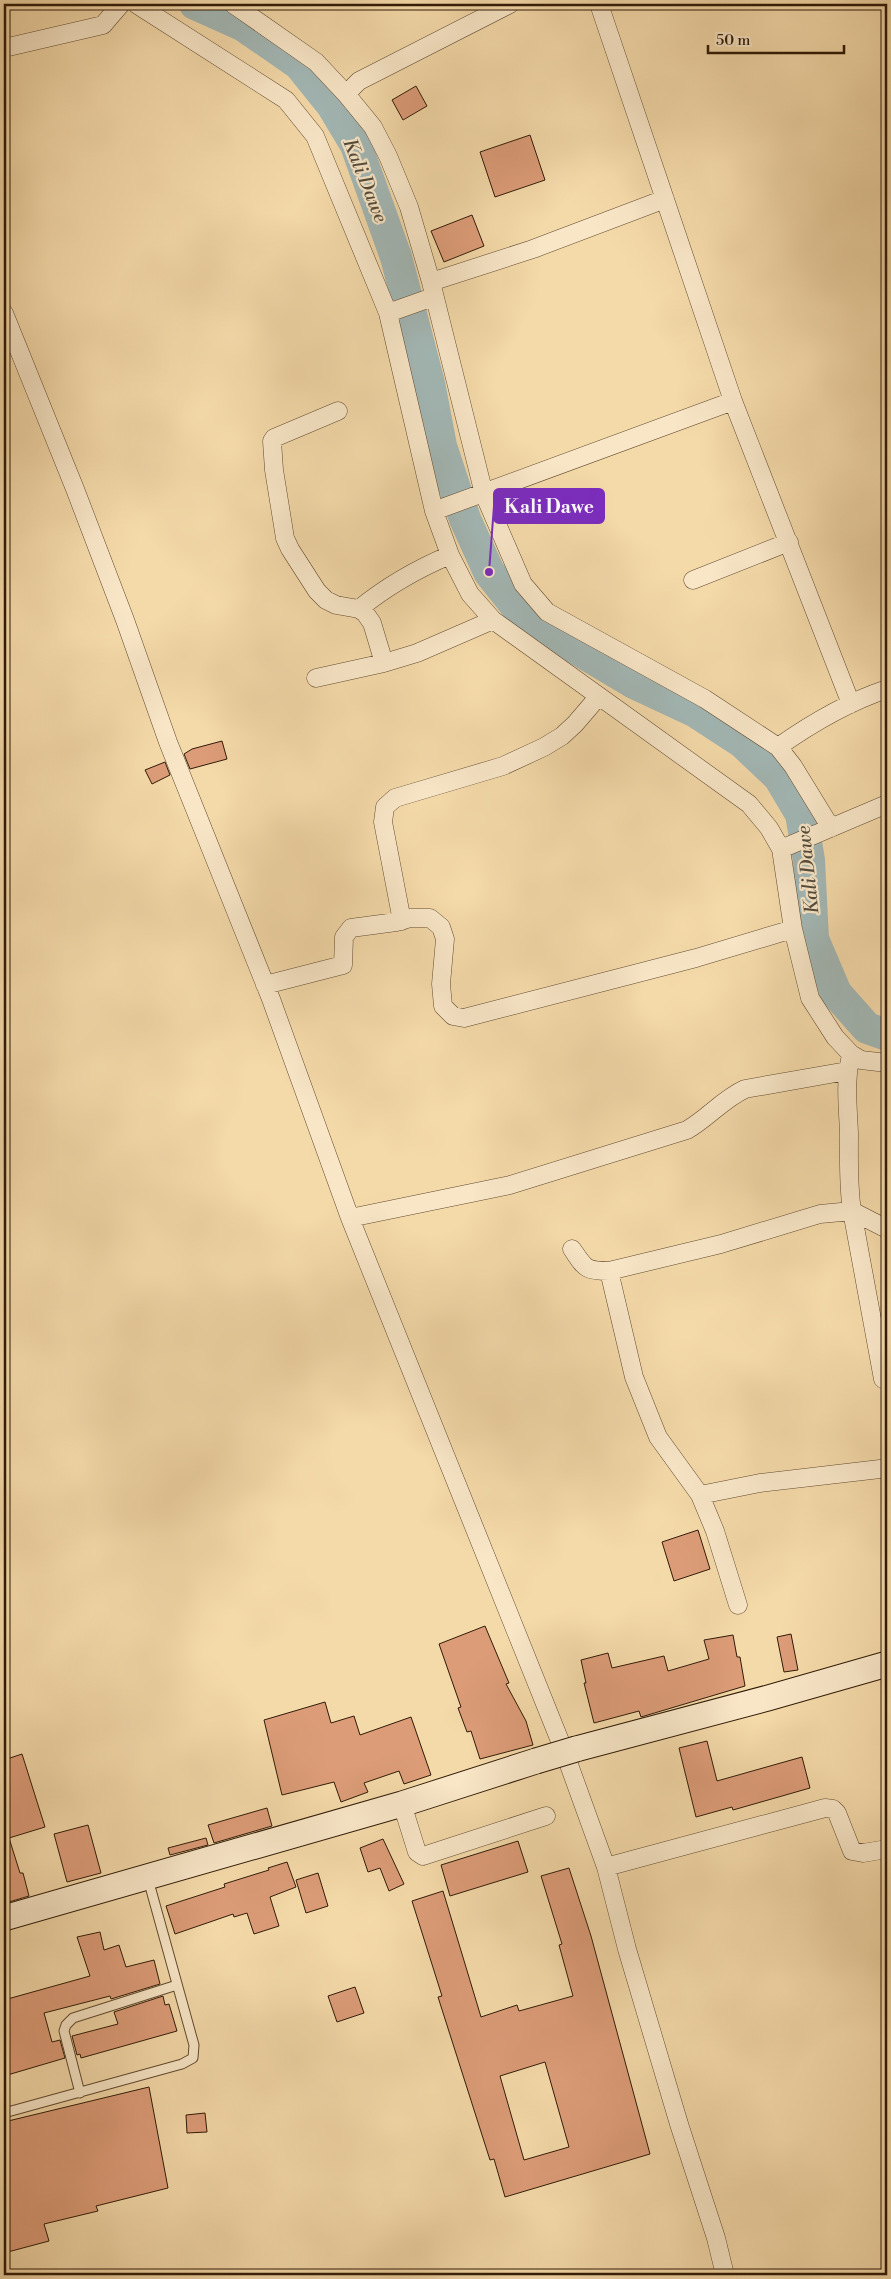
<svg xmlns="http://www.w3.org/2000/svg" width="891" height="2279" font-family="'Libre Bodoni',serif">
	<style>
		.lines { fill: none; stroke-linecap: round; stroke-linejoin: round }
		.river { stroke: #a2b7b5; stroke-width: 32 }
		.building { fill: #dc9c78; stroke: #301b07; fill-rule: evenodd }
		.service-casing { stroke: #614a30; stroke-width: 11 }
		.minor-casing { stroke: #614a30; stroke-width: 19 }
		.secondary-casing { stroke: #301b07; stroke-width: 27 }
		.service { stroke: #f8e6c7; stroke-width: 9 }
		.minor { stroke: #f8e6c7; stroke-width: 18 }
		.secondary { stroke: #f8e6c7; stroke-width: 25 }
		.secondary-bridge-casing { stroke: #301b07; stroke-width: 27; stroke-linecap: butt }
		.secondary-bridge { stroke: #f8e6c7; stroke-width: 25 }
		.labels { text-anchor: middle; stroke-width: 4.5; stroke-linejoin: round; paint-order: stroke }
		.water-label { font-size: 19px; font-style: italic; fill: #524a3b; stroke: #f8e6c7 }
		.leader { fill: none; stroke: #7b2cbf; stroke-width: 2 }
		.callout-dot { fill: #7b2cbf; stroke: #f8e6c7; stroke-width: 2 }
		.callout { fill: #7b2cbf; stroke: #7b2cbf; stroke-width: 2 }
		.callout-label { font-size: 19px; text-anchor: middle; font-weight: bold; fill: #fff }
	</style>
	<rect width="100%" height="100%" fill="#f4d9a9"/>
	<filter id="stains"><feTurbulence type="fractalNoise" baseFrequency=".004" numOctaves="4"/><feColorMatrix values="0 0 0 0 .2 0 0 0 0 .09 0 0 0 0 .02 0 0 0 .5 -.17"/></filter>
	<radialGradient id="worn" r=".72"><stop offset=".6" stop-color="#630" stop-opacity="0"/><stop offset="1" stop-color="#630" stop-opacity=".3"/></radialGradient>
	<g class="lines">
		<path class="river" d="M195 4 244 26 299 64 332 105 356 145 396 257 429 383 441 446 465 519 489 572 520 611 560 639 634 683 696 712 742 742 779 777 801 814 809 860 813 939 836 993 867 1028 887 1035"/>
	</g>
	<path class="building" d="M416 86 427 106 403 120 392 100Z
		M530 135 545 180 495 197 480 152Z
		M472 215 484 246 444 262 431 231Z
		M222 741 227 759 190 769 184 754 192 749Z
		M165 762 170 775 152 784 145 770Z
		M698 1530 710 1569 674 1581 662 1542Z
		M485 1626 509 1683 506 1684 526 1721 533 1745 480 1759 471 1731 467 1732 458 1708 461 1707 439 1644Z
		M791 1634 798 1670 784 1672 777 1637Z
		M733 1635 737 1657H740L745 1686 641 1717 639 1711 594 1723 584 1683H586L581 1660 608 1653 612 1668 664 1656 668 1671 709 1659 704 1640Z
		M325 1702 331 1723 354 1716 360 1735 411 1717 431 1775 404 1784 399 1771 364 1783 368 1792 341 1802 334 1782 282 1795 264 1720Z
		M707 1741 717 1781 802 1757 810 1788 733 1810 732 1807 696 1817 679 1748Z
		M22 1754 45 1827 9 1838 20 1873H23L29 1896 9 1902 4 1882V1760Z
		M267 1808 272 1826 214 1843 208 1825Z
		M88 1825 101 1873 67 1882 54 1834Z
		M206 1838 208 1845 170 1855 168 1848Z
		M383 1839 404 1884 389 1891 380 1868 368 1872 360 1848Z
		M518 1841 528 1872 450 1896 441 1865Z
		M287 1862 296 1887 270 1897 279 1926 254 1934 247 1913 234 1917 233 1914 175 1934 166 1906 225 1887 224 1884 269 1870 268 1868Z
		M569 1868 591 1936 650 2154 505 2197 494 2159 490 2160 438 1997 442 1996 412 1901 443 1891 481 2017 517 2005 519 2011 573 1996 559 1945 562 1944 541 1876ZM545 2062 569 2147 524 2160 500 2076Z
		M318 1873 328 1906 306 1913 296 1880Z
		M100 1932 104 1950 119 1945 126 1967 154 1960 160 1984 111 1999 110 1996 44 2013 52 2042 60 2040 65 2058 4 2076V2000L90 1976 77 1937Z
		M355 1987 364 2013 337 2022 328 1996Z
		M163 1996 165 2005 169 2004 177 2031 81 2058 80 2054 77 2055 72 2036 118 2024 114 2012Z
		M149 2087 168 2188 96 2206 98 2211 44 2224 49 2241 4 2253V2122Z
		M205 2113 207 2132 187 2133 186 2115Z"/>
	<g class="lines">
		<g class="service-casing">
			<path id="service" d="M80 2093 64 2031 66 2025 73 2018 177 1985
				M4 2113 182 2064 193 2058 194 2045 148 1879"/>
		</g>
		<g class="minor-casing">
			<path id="minor" d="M136 4 286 100 315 136 388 313 434 511 450 555 470 594 493 620 749 804 769 828 781 849 793 929 810 998 835 1037 851 1054 861 1060 887 1063
				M233 4 316 62 346 94 373 127 388 156 409 207 431 282 484 494 523 584 547 612 705 699 778 747 793 766 831 828
				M4 48 103 25 121 4
				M346 94 359 81 510 4
				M431 282 533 249 665 199
				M4 313 75 489 125 620 168 742 271 999 350 1218 564 1751 606 1867 627 1949 679 2124 716 2238 725 2275
				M388 313 433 297
				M733 401 851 704
				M338 411 274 438 272 441 274 470 285 538 290 549 317 591 326 600 336 605 359 609 365 613 372 623 384 663 417 653 493 620
				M434 511 733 401 599 4
				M693 580 789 542
				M359 609C387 586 417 569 450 555
				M316 678 384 663
				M778 747C812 723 848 702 887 689
				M781 849 887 804
				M402 921 383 822 385 807 395 798 503 766 544 747 562 736 575 724 599 696
				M265 985 343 965 344 937 351 928 396 922 410 918H430L441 927 445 939 441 984 443 1006 453 1016 464 1018 696 958 793 929
				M852 1211 883 1379
				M852 1211 887 1229
				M350 1218 510 1185 687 1130C708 1118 723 1099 745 1089L847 1071
				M572 1249C585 1268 585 1271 609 1271L721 1244 820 1214 852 1211C848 1185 849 1159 849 1133 848 1109 845 1083 850 1060
				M609 1271 634 1377 658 1437 700 1495 715 1531 738 1605
				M700 1495 760 1483 880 1469
				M402 1804 417 1852 423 1856 546 1816
				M606 1867 825 1808 833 1809 837 1813 852 1851 863 1853 887 1849"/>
		</g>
		<g class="secondary-casing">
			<path id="secondary" d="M576 1749 768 1698 887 1664
				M4 1918 402 1804 536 1761"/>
		</g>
		<use href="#service" class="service"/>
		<use href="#minor" class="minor"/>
		<use href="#secondary" class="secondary"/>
		<g class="secondary-bridge-casing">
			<path id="secondary-bridge" d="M536 1761 576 1749"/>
		</g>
		<use href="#secondary-bridge" class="secondary-bridge"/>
	</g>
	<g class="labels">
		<g class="water-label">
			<text transform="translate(366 180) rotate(68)" y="7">Kali Dawe</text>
			<text transform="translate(807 870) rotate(-96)" y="7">Kali Dawe</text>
		</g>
	</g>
	<path class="leader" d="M489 572L494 506"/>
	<circle class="callout-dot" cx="489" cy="572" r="5"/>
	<rect class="callout" x="494" y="489" width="110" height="34" rx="5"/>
	<g class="callout-label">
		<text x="549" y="513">Kali Dawe</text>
	</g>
	<rect width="891" height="2279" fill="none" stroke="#f4d9a9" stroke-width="20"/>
	<rect x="5" y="5" width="881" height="2269" fill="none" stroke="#301b07" stroke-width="2.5"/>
	<rect x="10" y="10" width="871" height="2259" fill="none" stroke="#301b07"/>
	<path d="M708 45v8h136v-8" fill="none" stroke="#301b07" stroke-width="2.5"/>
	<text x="716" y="45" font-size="15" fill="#301b07" stroke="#f8e6c7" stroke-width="4" paint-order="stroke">50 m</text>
	<rect width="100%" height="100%" filter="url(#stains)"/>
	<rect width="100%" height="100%" fill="url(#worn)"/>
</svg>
